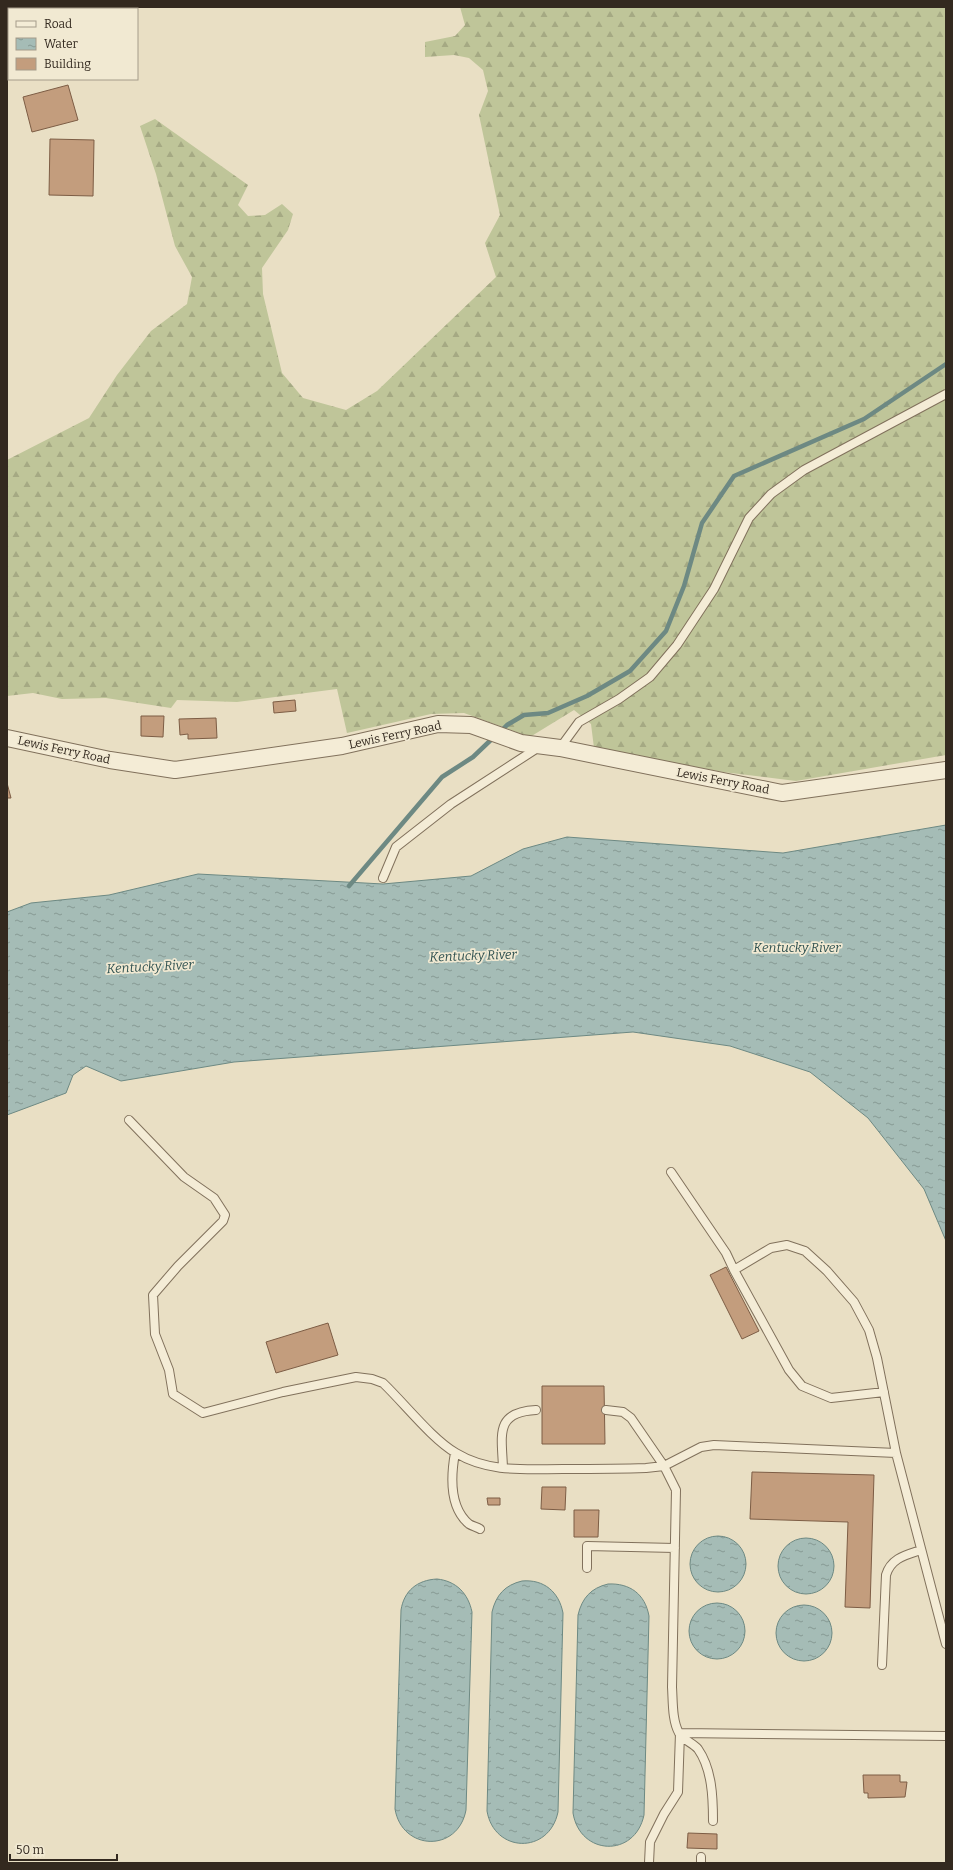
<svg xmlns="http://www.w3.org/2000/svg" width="953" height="1870" font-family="Bitter,serif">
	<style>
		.forest { fill: url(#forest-firs) }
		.water { fill: url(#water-ripples); stroke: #6d8983 }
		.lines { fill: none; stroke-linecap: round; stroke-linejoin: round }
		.stream { stroke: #6d8983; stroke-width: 4.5 }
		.building { fill: #c39d7d; stroke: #7d5d45 }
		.service-casing { stroke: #81715c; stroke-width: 10 }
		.minor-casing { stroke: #81715c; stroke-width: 18 }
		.service { stroke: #f4ecd6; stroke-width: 8 }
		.minor { stroke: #f4ecd6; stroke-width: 16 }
		.labels { text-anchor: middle; stroke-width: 3.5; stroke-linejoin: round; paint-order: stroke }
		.street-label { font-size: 12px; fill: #33291f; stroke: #f1e9d2 }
		.water-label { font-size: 13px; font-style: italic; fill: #2f5150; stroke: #f1e9d2 }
	</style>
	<defs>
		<pattern id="forest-firs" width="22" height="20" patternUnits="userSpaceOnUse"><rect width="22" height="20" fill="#bfc599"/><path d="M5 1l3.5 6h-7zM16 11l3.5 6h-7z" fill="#a5a983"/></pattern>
		<pattern id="water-ripples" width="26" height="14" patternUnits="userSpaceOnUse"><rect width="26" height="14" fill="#a5bcb6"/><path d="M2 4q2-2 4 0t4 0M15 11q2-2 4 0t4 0" fill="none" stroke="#879993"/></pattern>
	</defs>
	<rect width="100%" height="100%" fill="#e9dfc4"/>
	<path class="forest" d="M460 7H946V755L796 781 723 772 594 748 591 724 574 710 530 737 464 713 431 714 347 733 337 689 237 702 177 700 171 708 106 698 62 699 33 693 7 696V460L89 418 117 375 151 331 187 304 192 277 175 246 156 174 140 126 155 119 248 185 238 205 248 216 265 215 282 204 293 214 288 230 262 268 263 294 282 373 303 398 346 410 377 391 496 277 485 243 500 215 479 115 488 91 483 70 469 58 454 55 425 57V42L455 36 465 25Z"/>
	<path class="water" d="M946 825V1241L924 1189 868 1118 810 1072 730 1046 633 1032 234 1062 121 1081 86 1066 73 1075 66 1093 7 1115V912L31 903 109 895 198 874 383 884 471 876 523 849 567 837 783 853Z
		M690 1564a28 28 0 1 1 56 0a28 28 0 1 1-56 0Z
		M778 1566a28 28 0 1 1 56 0a28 28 0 1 1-56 0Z
		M437 1579C456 1581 468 1593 472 1612L466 1810C458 1853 402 1851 395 1809L401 1610C404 1591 417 1580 437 1579Z
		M522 1581C544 1579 559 1592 563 1613L558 1812C549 1855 494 1853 487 1811L492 1612C496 1595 505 1585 522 1581Z
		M608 1584C630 1583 645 1594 649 1616L644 1815C635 1858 580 1856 573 1813L578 1615C582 1598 591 1588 608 1584Z
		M689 1631a28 28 0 1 1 56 0a28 28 0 1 1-56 0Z
		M776 1633a28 28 0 1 1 56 0a28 28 0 1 1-56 0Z"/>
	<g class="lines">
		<path class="stream" d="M501 731 507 725 524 715 548 713 587 696 630 671 666 631 684 586 702 523 734 476 864 419 946 364
			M349 886 442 777 473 757 495 736"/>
	</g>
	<path class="building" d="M68 85 78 120 32 132 23 97Z
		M50 139 94 140 93 196 49 195Z
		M295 700 296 711 274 713 273 702Z
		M141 716H164L163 737 141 736Z
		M216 718 217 738 188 739V734L180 735 179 719Z
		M7 783 11 798H7Z
		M726 1267 759 1331 742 1339 710 1275Z
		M328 1323 338 1355 276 1373 266 1342Z
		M542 1386H604L605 1444H542Z
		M752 1472 874 1475 870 1608 845 1607 848 1522 750 1519Z
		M542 1487H566L565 1510 541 1509Z
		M487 1498H500V1505H488Z
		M574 1510H599L598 1537H574Z
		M863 1775H900V1782H907L905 1797 868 1798V1793H864Z
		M688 1833 717 1834V1849L687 1848Z"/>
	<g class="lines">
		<g class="service-casing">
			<path id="service" d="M560 748 579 722 619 699 650 677 677 645 714 589 749 518 771 494 804 470 946 394
				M383 878 396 847 451 804 539 747
				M129 1120 184 1177 214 1198 225 1215 223 1221 178 1266 153 1295 155 1334 169 1370 173 1394 203 1413 283 1392 356 1377 372 1379 383 1383C405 1404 432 1439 456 1453 489 1473 526 1469 563 1469 591 1469 618 1469 646 1468L664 1466 701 1447 714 1445 896 1453 946 1644
				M671 1172 726 1253 734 1270 771 1248 787 1245 805 1251 827 1271 854 1302 869 1330 877 1358 896 1453
				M734 1270 789 1370 802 1386 831 1398 884 1392
				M606 1410 623 1412 631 1418 664 1466 676 1490 672 1687C673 1702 672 1720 679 1733 683 1740 693 1743 698 1749 712 1769 713 1797 713 1821
				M455 1453C451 1475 449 1507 469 1524 472 1526 477 1527 480 1529
				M503 1468C502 1436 494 1412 536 1410
				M587 1568V1546L675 1548
				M882 1665 886 1575C891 1558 906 1555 921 1550
				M649 1863 650 1842 664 1814 678 1792 680 1733 946 1736
				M701 1863V1857"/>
		</g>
		<g class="minor-casing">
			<path id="minor" d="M7 738 110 760 175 770 342 746 438 724 471 725 521 743 560 748 782 793 946 770"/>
		</g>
		<use href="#service" class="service"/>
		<use href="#minor" class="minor"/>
	</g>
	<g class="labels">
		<g class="street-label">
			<text transform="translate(395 735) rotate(-12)" y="4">Lewis Ferry Road</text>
			<text transform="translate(64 750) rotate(12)" y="4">Lewis Ferry Road</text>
			<text transform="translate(723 781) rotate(11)" y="4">Lewis Ferry Road</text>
		</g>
		<g class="water-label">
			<text x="797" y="952">Kentucky River</text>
			<text transform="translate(473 955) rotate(-2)" y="5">Kentucky River</text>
			<text transform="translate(150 966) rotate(-3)" y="5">Kentucky River</text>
		</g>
	</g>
	<rect width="953" height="1870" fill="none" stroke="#33291f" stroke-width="16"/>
	<rect x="8" y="8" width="130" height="72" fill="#f1e9d2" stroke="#a59c8a"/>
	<rect x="16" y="21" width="20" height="6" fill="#f4ecd6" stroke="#a59c8a"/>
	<text x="44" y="28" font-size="12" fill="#33291f">Road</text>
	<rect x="16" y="38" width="20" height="12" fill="url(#water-ripples)" stroke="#a59c8a"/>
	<text x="44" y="48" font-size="12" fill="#33291f">Water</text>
	<rect x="16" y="58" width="20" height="12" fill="#c39d7d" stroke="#a59c8a"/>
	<text x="44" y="68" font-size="12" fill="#33291f">Building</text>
	<path d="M10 1854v6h107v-6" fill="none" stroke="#33291f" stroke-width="2"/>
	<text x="16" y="1854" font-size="12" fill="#33291f" stroke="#f1e9d2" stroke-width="3" paint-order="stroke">50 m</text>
</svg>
